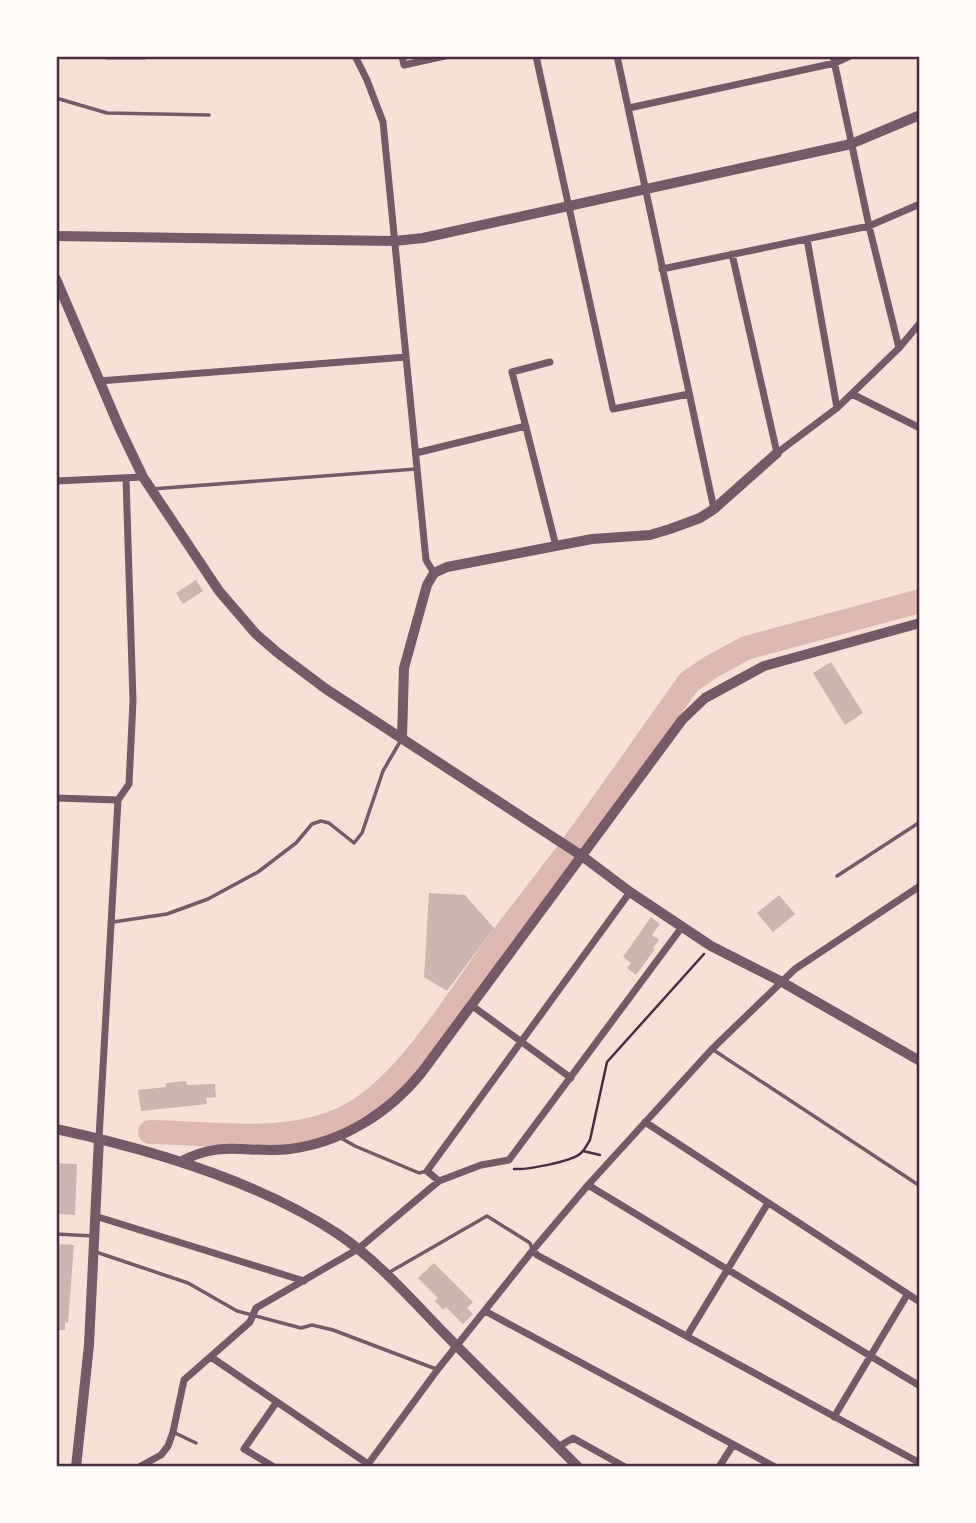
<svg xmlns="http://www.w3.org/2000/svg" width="976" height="1523" font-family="Ubuntu,sans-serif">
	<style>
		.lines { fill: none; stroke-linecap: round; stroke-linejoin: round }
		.river { stroke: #dcb8b0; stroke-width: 24 }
		.building { fill: #ccb4b1 }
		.path { stroke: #4a2c40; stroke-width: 2.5 }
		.service { stroke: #755966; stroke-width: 3.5 }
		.minor { stroke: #755966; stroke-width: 7 }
		.tertiary { stroke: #755966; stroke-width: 10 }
		.neatline { fill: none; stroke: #4a2c40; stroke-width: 2.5 }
	</style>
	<rect width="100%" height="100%" fill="#f7e1d7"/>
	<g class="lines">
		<path class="river" d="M150 1132C212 1133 281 1145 340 1120 405 1092 459 995 501 939 524 908 549 878 572 846 612 792 650 736 689 682L711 667 746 648 920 601"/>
	</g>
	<path class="building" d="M196 580 203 591 183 604 176 593Z
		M831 662 863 713 845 725 813 673Z
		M429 893 465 895 494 928 447 991 424 977Z
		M779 895 795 914 773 932 757 913Z
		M651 917 660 924 652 935 659 940 653 948 655 949 636 975 627 968 631 963 623 957Z
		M186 1081 187 1085 215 1084 216 1097 206 1098 207 1104 141 1111 138 1090 166 1087V1083Z
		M56 1163 77 1164 75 1215 56 1214Z
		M56 1244 74 1245 68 1323 65 1322V1330H56Z
		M434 1263 473 1302 467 1308 473 1314 463 1324 446 1307 443 1310 435 1301 438 1298 418 1278Z"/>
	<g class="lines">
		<path class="path" d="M583 1151 600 1155
			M514 1169C527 1170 569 1162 580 1154 584 1151 587 1145 590 1140L607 1062 704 954"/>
		<path class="service" d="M56 98 107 113 209 115
			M152 489 416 469
			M837 876 920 822
			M113 922 167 914 208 899 258 872 296 843 312 824 321 821 329 823 354 843 362 833 383 771 401 740
			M712 1049 920 1186
			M339 1137 355 1146 419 1173 427 1171
			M56 1234 93 1236
			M96 1252 188 1283 237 1311 301 1328 312 1325 333 1330 436 1369
			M388 1273 487 1216 530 1243 532 1249
			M173 1432 196 1443"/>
		<path class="minor" d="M107 56H144
			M355 56 367 80 383 122 426 560 434 573
			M402 56 404 65 445 56
			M536 56 613 409 689 394
			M617 56 714 509
			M833 56 869 226 899 348
			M629 108 835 63 850 56
			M807 239 837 408
			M732 254 777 453 837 408 899 348 920 323
			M662 269 869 226 920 204
			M550 362 512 372 556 546
			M99 381 406 357
			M852 394 920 428
			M416 453 526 426
			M56 481 143 477
			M56 798 118 800
			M471 1005 571 1078
			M645 1122 920 1302
			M99 1138 118 800 129 784 133 701 126 478
			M439 1181 427 1171 630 892
			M588 1185 920 1386
			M95 1216 304 1281
			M533 1250 537 1255 920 1463
			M485 1311 775 1467
			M687 1336 768 1203
			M211 1357 368 1464
			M834 1417 907 1295
			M558 1447 573 1438 625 1467
			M139 1467 161 1455 168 1446 173 1432 184 1380 250 1322 256 1308 358 1249 439 1181 481 1165 509 1160 682 927
			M274 1467 244 1449 276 1403
			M366 1467 438 1369 533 1250 588 1185 712 1049 795 969 920 886
			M719 1467 733 1445"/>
		<path class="tertiary" d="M56 236 395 241 423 238 851 144 920 115
			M56 279 120 429 143 477 219 591 256 634 278 653 326 689 582 856 630 892 711 946 782 982 920 1061
			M402 738 404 668 427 585 434 573 447 567 592 539 650 535 670 529 700 518 714 509 777 453
			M56 1129C149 1149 258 1181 338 1234 378 1261 410 1298 443 1332 487 1377 533 1421 578 1467
			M180 1162C222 1139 248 1154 290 1149 343 1142 389 1113 422 1072L682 720 705 698 764 666 920 623
			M76 1467 89 1345 99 1138"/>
	</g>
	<rect width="976" height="1523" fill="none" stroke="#fffaf5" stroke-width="116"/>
	<rect x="58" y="58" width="860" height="1407" class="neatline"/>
</svg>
